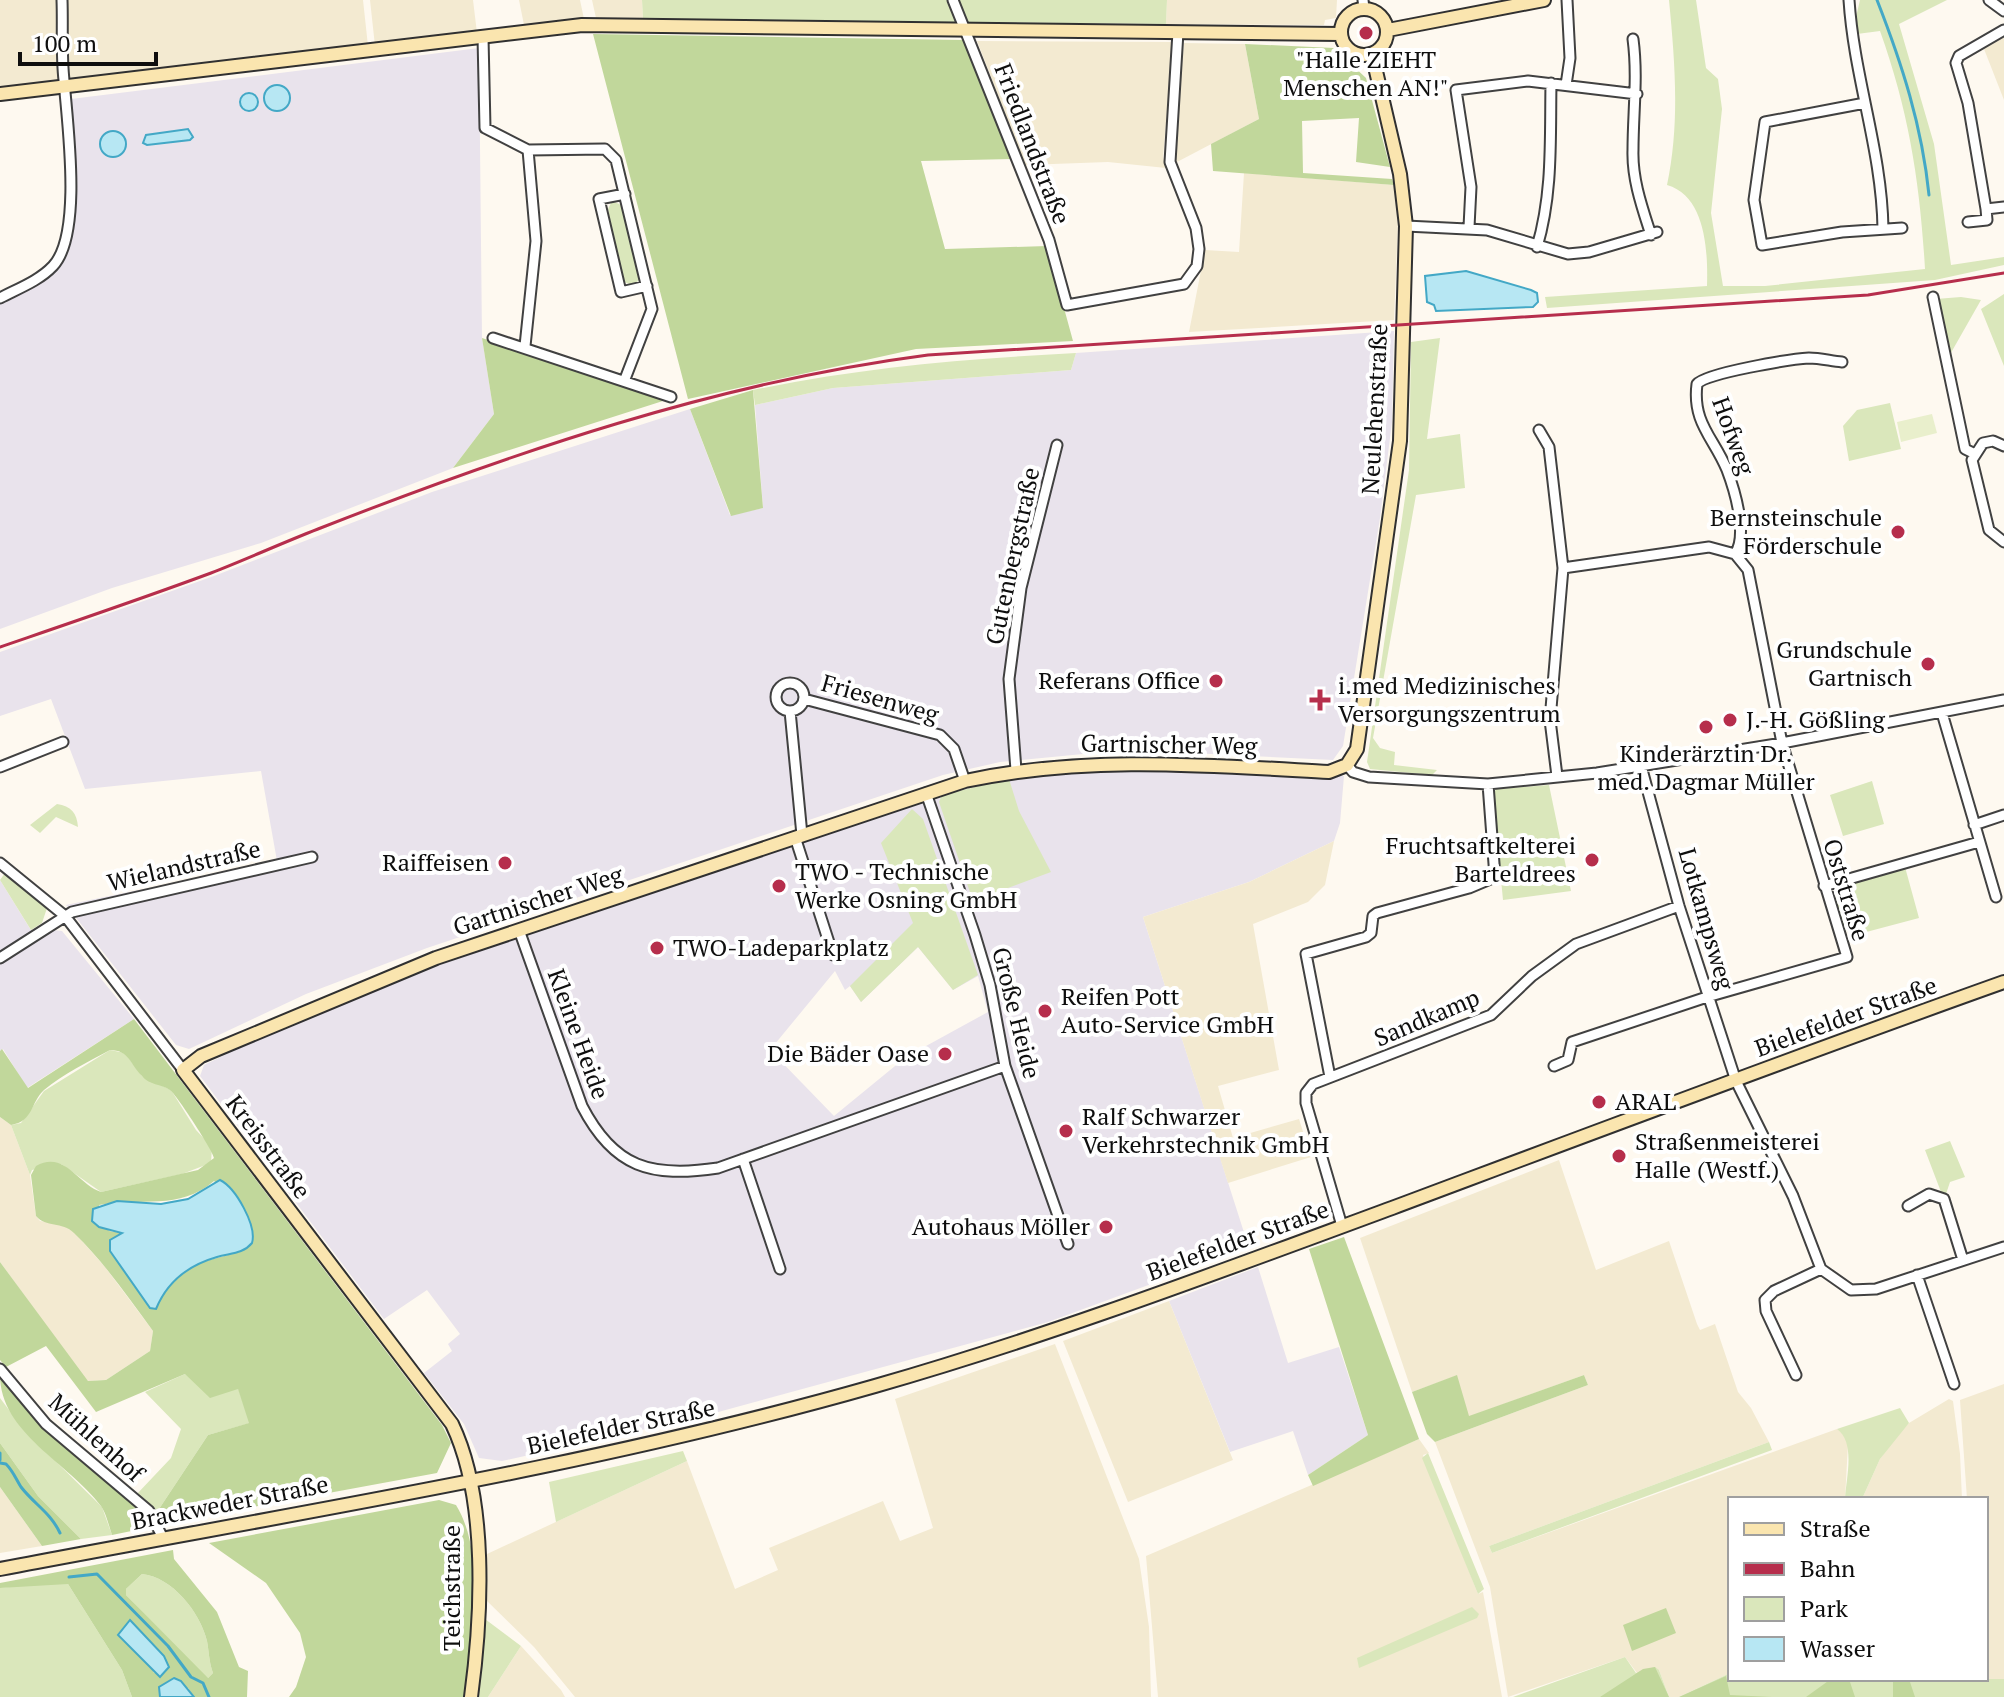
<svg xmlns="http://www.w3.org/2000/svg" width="2004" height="1697" font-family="'PT Serif',serif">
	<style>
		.industrial { fill: #e9e3ec; fill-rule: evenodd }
		.farmland { fill: #f3ead1 }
		.green { fill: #dae7bb }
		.forest { fill: #c1d79b; fill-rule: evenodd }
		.pitch { fill: #e9efcc }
		.water { fill: #b7e7f3; stroke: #43a8c6; stroke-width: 2 }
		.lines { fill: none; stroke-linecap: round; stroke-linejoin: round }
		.stream { stroke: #43a8c6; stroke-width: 3 }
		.street-casing { stroke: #414141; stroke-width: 13 }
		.secondary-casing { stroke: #303030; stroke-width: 16 }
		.street { stroke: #fff; stroke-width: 9 }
		.secondary { stroke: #fae5af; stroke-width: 12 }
		.rail { stroke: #b62e4c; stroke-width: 3 }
		.poi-dot { fill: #b62e4c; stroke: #fff; stroke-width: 3 }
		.labels { text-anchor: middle; stroke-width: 8; stroke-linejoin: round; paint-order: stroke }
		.poi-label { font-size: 24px; fill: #0e0e0e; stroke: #fff; text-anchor: start }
		.street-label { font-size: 24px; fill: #0e0e0e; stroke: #fff }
	</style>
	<rect width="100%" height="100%" fill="#fef9f0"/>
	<path class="industrial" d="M479 48 482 338 494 414 453 468 261 543 112 588 0 629V302L45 279 66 257 72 217 71 99Z
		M1394 331 1392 422 1380 518 1343 746 1333 760 1170 752V743L1129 742 1114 751 1000 762 943 775 427 948 306 994 189 1049 176 1045 66 905 277 861 261 771 85 789 51 699 0 716V652L214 576 432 492 690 409 730 515 763 508 755 405 833 388 1071 370 1076 353Z
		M1125 767 1344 776 1340 823 1334 841 1249 882 1143 917 1249 1248 1048 1322 700 1417 502 1461 479 1458 464 1424 424 1373 452 1351 448 1344 460 1334 427 1290 384 1319 200 1076 204 1065 305 1016 396 980 843 826 1008 778ZM918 947 953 990 978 976 988 1012 906 1057 834 1116 770 1050 835 971 845 990 850 986 861 1002Z
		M0 880 37 940 54 930 62 931 134 1019 27 1088 3 1049 0 1051Z
		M1258 1267 1288 1363 1339 1347 1368 1435 1308 1475 1293 1431 1230 1452 1169 1301Z"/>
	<path class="farmland" d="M0 0H58L60 76 56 82 0 88Z
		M67 0H363L368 46 70 81Z
		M370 0H473L477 33 375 46Z
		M519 0H580L584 19 524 25Z
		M592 0H642L643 19 596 18Z
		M1167 0H1337L1336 18 1325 20 1324 25 1166 24Z
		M2004 37V100L1984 49Z
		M977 41 1173 42 1163 157 1166 168 1108 162 1025 165Z
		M1184 43 1245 44 1259 119 1177 162 1174 156Z
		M1244 173 1394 185 1398 224 1394 320 1189 332 1205 250 1239 252Z
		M1334 841 1325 885 1308 902 1253 924 1279 1070 1218 1086 1233 1138 1299 1119 1311 1157 1228 1183 1143 917 1249 882Z
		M0 1117 11 1125 30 1175 36 1216 40 1221 61 1224 74 1232 105 1267 153 1331 150 1351 106 1380 88 1381 83 1376 0 1262Z
		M1559 1160 1596 1270 1669 1241 1697 1324 1700 1330 1715 1324 1738 1392 1751 1408 1769 1442 1489 1546 1492 1553 1837 1429 1845 1434 1848 1444 1845 1499H1730V1673L1679 1697H1669L1659 1670 1637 1673 1625 1657 1508 1697 1490 1587 1435 1442 1588 1385 1584 1375 1468 1417 1456 1376 1412 1392 1360 1238Z
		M1169 1301 1233 1460 1128 1502 1063 1341Z
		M1055 1344 1139 1559 1149 1627 1151 1697H575L534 1647 486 1600 487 1554 687 1461 735 1589 778 1570 769 1548 883 1501 900 1541 933 1528 895 1399Z
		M2004 1384V1697L1978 1679H1986V1499H1967L1960 1400Z
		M1949 1399 1953 1401 1960 1454 1962 1499H1862L1880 1459 1893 1440 1909 1423Z
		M1419 1439 1429 1453 1423 1455 1478 1594 1483 1592 1502 1697H1158L1146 1556Z
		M0 1487 42 1546 0 1553Z
		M521 1646 561 1690 565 1697H488Z"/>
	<path class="green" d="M642 0H949L957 23 643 19Z
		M957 0H1167L1166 24 965 22Z
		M1669 0H1696L1706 68 1718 79 1722 109 1711 213 1723 286H1765L1925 269C1920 183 1909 112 1880 31L1857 34 1856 17 1860 0H1947L1899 24 1934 144 1951 265 2004 257V265L1935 280 1547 308 1545 297 1707 286C1708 252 1706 196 1667 185 1680 123 1675 63 1669 0Z
		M612 201 624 206 640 278 634 286 622 281 608 209Z
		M2004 294V366L1981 309Z
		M1961 297 1981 300 1948 358 1936 299Z
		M1440 338 1427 439 1460 434 1465 488 1416 495 1373 738 1380 748 1395 752 1394 765 1437 770 1432 775 1370 769 1367 762 1409 470 1411 342Z
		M1076 353 1071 370 833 388 755 405 753 390C864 367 964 359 1076 353Z
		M1890 403 1901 449 1849 461 1843 426 1857 410Z
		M1009 779 1019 811 1051 872 973 901 939 802 942 795Z
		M1872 781 1884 824 1843 836 1830 795Z
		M1549 785 1571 891 1503 900 1493 795 1496 789Z
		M57 804C71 806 77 813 78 827L56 817 40 833 30 825Z
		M912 809 923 819 978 975 953 990 918 947 861 1002 850 986 913 923 881 843Z
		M1905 867 1919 918 1855 935 1845 930 1833 896 1839 886Z
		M5 873 47 908 42 923 31 930 0 880Z
		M110 1050 125 1053 142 1076 171 1090 196 1130 212 1147 211 1163 182 1174 101 1192 61 1164 32 1170 30 1175 11 1125 21 1123 44 1091Z
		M1950 1141 1965 1177 1950 1182 1946 1194 1941 1192 1925 1150Z
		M185 1374 238 1388 250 1423 208 1435 157 1512 136 1495 171 1458 181 1429 145 1392Z
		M0 1398 24 1430 102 1507 112 1535 81 1539 38 1496 0 1443Z
		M1900 1408 1909 1423 1880 1459 1862 1499H1845C1846 1478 1856 1443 1837 1429Z
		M1769 1442 1772 1450 1492 1553 1489 1546Z
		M683 1451 687 1461 556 1522 549 1482Z
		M1428 1453 1484 1589 1478 1594 1422 1458Z
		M142 1574C172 1577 200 1612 207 1641 209 1652 209 1662 213 1673L207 1679 126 1595V1589Z
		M55 1582 68 1584 122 1670 132 1697H0V1588Z
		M1472 1607 1479 1614 1477 1618 1359 1668 1357 1658Z
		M485 1619 521 1646 488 1697H477Z
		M1625 1657 1636 1673 1655 1667 1659 1670 1669 1697H1513Z
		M1730 1673V1679H2004V1697H1679Z"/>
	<path class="forest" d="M593 34 963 40 1012 159 921 161 945 249 1047 246 1073 341 916 349 688 399Z
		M1245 44 1334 48 1366 78 1390 167 1356 162 1359 118 1302 121 1303 173 1392 179 1394 185 1213 171 1211 144 1259 119Z
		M482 338 666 400 453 468 494 414Z
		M753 390 763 508 731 516 690 409Z
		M134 1019 442 1425 451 1443 437 1473 171 1522 157 1512 208 1435 249 1423 238 1389 210 1398 185 1374 96 1412 46 1346 6 1367 0 1360V1262L88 1381 106 1380 150 1351 153 1331C128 1297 104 1262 74 1233 62 1221 46 1228 36 1216L31 1175 36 1166C65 1150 78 1185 101 1192L198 1170 214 1158C214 1152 176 1094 170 1090 161 1084 149 1085 142 1076 130 1064 129 1050 110 1050 88 1062 63 1074 44 1090 30 1103 34 1121 11 1125L0 1117V1051L2 1049 28 1088ZM214 1181 240 1205 250 1223 239 1252 195 1264 164 1289 153 1309 122 1233 109 1231 99 1205C141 1197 179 1211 214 1181Z
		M1344 1237 1419 1439 1313 1486 1308 1475 1368 1435 1309 1249Z
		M0 1375 144 1511 151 1527 112 1535C109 1526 106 1513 101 1506 69 1463 0 1433 0 1375Z
		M1457 1375 1469 1416 1584 1375 1588 1385 1435 1442 1427 1434 1412 1392Z
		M0 1443 38 1496 81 1539 42 1546 0 1487Z
		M439 1500 456 1505C486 1553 473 1642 464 1697H289L296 1687 306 1657 300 1633 266 1583 209 1543Z
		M173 1550 174 1559 217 1612 239 1667 248 1671 247 1697H194L188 1688 159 1687 160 1697H132L122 1670 68 1584 0 1588V1583ZM142 1574C172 1577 200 1612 207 1641 209 1652 209 1662 213 1673L208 1678 126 1595V1589ZM129 1621 164 1656 169 1667 154 1673 151 1665 121 1639 119 1635Z
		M1666 1608 1676 1633 1632 1651 1623 1625Z
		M1655 1667 1669 1697H1600L1643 1669Z
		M1726 1676 1730 1695 1772 1697H1679Z
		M1831 1679H1849L1855 1697H1806Z
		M1893 1679H1909L1915 1697H1893Z"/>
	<path class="pitch" d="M1932 414 1937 433 1901 442 1897 422Z"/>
	<path class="water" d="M264 98a13 13 0 1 1 26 0a13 13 0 1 1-26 0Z
		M240 102a9 9 0 1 1 18 0a9 9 0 1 1-18 0Z
		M188 129 193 137 190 140 147 145 143 143 146 135Z
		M100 144a13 13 0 1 1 26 0a13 13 0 1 1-26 0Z
		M1466 271 1531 290 1537 293 1538 302 1533 307 1436 311 1434 305 1427 302 1425 276Z
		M220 1180C236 1188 257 1226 252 1243 243 1254 230 1253 217 1257 189 1265 167 1282 156 1309L150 1308 110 1251V1240L122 1233 99 1227 92 1221 93 1209 117 1201 161 1204 188 1199Z
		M130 1620 164 1656 169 1667 160 1677 118 1635Z
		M174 1678 181 1681 194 1697H160L159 1687Z"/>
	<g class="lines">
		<path class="stream" d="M1877 0C1902 64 1922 126 1929 195
			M0 1453V1460
			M0 1463 6 1464C13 1471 16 1479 21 1487 35 1505 50 1512 60 1533
			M69 1577 97 1574 168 1646 191 1677 203 1683 209 1697"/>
		<g class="street-casing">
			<path id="street" d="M953 0 1049 240 1067 305 1184 284 1197 266 1199 249 1196 228 1170 162 1178 32
				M1363 0 1364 8
				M1849 0C1854 78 1882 151 1883 229
				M1989 0 2004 11
				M483 37 485 128 528 150 536 241 525 346
				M1633 39C1638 77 1633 112 1633 150 1632 179 1642 207 1651 235
				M1566 85 1570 58 1567 0
				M1865 103 1765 122 1754 200 1762 245 1842 232 1902 228
				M528 150 605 149 616 160 652 309 625 379
				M625 194 599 199 621 292 647 286
				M1986 209 2004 207
				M1968 222 1987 220 1986 209 1968 103 1956 63 1959 56 2004 30
				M1406 226 1487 230 1568 254 1589 252 1657 232
				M1469 227 1471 187 1456 90 1528 81 1637 94
				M1537 247C1553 193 1550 139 1551 83
				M1933 297 1965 449 1973 453
				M0 298C17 289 39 281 53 266 83 234 67 122 64 80 61 54 63 26 62 0
				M493 338 671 397
				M1539 430 1549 447 1563 568 1550 720 1557 776
				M2004 446 1993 441 1983 443 1972 460 1989 530 2004 542
				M1735 554C1748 535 1735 491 1727 470 1714 438 1692 423 1697 384 1706 373 1791 359 1809 358 1820 358 1831 361 1842 362
				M776 697a14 14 0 1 1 28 0a14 14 0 1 1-28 0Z
				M804 699 940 735 954 749 965 781
				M790 711 802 835
				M1942 713 1996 897
				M1347 765 1353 772 1369 777 1488 784 1597 773 1782 743 2004 700
				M1641 766 1679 906 1736 1081 1793 1196 1821 1269 1851 1290 1876 1289 2004 1247
				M0 767 63 742
				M1016 770 1009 679 1021 588 1057 445
				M926 793 975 935 990 985 1005 1066 1068 1244
				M1974 825 2004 815
				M795 837 833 955
				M0 863 65 916 183 1070
				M1824 886 1979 842
				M519 930 582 1106C614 1168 651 1178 718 1168L1005 1066
				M0 958 72 912 312 857
				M1554 1066 1568 1060 1572 1042 1707 997 1847 957 1782 743 1748 570 1735 554 1709 547 1563 568
				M1330 1077 1306 954 1366 937 1371 933 1373 916 1377 913 1469 888 1495 877 1488 784
				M743 1159 780 1269
				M1908 1206 1929 1194 1944 1199 1963 1260
				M1342 1226 1306 1103V1093L1313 1084 1491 1015 1532 976 1576 944 1679 906
				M1917 1275 1954 1384
				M0 1369 46 1424 149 1511 163 1538
				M1796 1375 1766 1311 1765 1300 1774 1291 1821 1269"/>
		</g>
		<g class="secondary-casing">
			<path id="secondary" d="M1341 32a23 23 0 1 1 46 0a23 23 0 1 1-46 0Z
				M1388 30 1544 0
				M0 94 582 25 1341 34
				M0 1569C292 1513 588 1468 875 1386 1050 1336 1221 1271 1392 1208 1595 1132 1799 1055 2004 982
				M471 1697C482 1616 488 1499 452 1424L183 1070 201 1056 436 958 965 781C1087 755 1205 765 1329 772L1347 765 1357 749 1400 441 1406 226 1400 174 1372 54"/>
		</g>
		<use href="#street" class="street"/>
		<use href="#secondary" class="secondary"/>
		<path class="rail" d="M0 647C70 623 141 599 211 573 247 559 282 543 318 529 514 452 719 382 928 355L1868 295 2004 273"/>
	</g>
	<g class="poi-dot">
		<circle cx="1366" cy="33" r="8"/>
		<circle cx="1898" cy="532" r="8"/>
		<circle cx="1928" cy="664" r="8"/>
		<circle cx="1216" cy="681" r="8"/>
		<path d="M1316 688h8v8h8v8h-8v8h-8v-8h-8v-8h8z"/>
		<circle cx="1730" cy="720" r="8"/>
		<circle cx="1706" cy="727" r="8"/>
		<circle cx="1592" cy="860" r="8"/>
		<circle cx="505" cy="863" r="8"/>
		<circle cx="779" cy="886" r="8"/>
		<circle cx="657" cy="948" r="8"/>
		<circle cx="1045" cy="1011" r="8"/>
		<circle cx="945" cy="1054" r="8"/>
		<circle cx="1599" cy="1102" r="8"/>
		<circle cx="1066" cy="1131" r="8"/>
		<circle cx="1619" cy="1156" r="8"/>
		<circle cx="1106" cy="1227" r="8"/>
	</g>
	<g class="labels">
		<g class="poi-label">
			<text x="1366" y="68" text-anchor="middle">"Halle ZIEHT<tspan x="1366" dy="28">Menschen AN!"</tspan></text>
			<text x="1882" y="526" text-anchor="end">Bernsteinschule<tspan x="1882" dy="28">Förderschule</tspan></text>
			<text x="1912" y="658" text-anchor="end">Grundschule<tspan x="1912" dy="28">Gartnisch</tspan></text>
			<text x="1200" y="689" text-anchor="end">Referans Office</text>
			<text x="1338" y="694">i.med Medizinisches<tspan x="1338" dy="28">Versorgungszentrum</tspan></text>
			<text x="1746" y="728">J.-H. Gößling</text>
			<text x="1706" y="762" text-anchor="middle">Kinderärztin Dr.<tspan x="1706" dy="28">med. Dagmar Müller</tspan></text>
			<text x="1576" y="854" text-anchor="end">Fruchtsaftkelterei<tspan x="1576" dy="28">Barteldrees</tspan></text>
			<text x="489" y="871" text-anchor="end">Raiffeisen</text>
			<text x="795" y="880">TWO - Technische<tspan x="795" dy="28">Werke Osning GmbH</tspan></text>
			<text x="673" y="956">TWO-Ladeparkplatz</text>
			<text x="1061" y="1005">Reifen Pott<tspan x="1061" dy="28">Auto-Service GmbH</tspan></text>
			<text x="929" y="1062" text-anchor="end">Die Bäder Oase</text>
			<text x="1615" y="1110">ARAL</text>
			<text x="1082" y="1125">Ralf Schwarzer<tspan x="1082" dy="28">Verkehrstechnik GmbH</tspan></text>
			<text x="1635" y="1150">Straßenmeisterei<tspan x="1635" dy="28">Halle (Westf.)</tspan></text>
			<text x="1090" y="1235" text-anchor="end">Autohaus Möller</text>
		</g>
		<g class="street-label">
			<text transform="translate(1032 144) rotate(69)" y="8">Friedlandstraße</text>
			<text transform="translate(1375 409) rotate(-87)" y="8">Neulehenstraße</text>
			<text transform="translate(1733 436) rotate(70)" y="8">Hofweg</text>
			<text transform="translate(1013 556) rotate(-78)" y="8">Gutenbergstraße</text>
			<text transform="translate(880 699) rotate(16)" y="8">Friesenweg</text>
			<text transform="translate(1169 745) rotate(1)" y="8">Gartnischer Weg</text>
			<text transform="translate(184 866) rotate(-13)" y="8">Wielandstraße</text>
			<text transform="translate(1846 890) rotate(73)" y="8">Oststraße</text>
			<text transform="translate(538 901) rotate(-18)" y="8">Gartnischer Weg</text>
			<text transform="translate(1706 919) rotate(74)" y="8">Lotkampsweg</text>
			<text transform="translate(1016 1013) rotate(76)" y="8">Große Heide</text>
			<text transform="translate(1846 1017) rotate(-20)" y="8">Bielefelder Straße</text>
			<text transform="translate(1427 1018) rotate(-23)" y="8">Sandkamp</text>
			<text transform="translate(578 1034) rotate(70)" y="8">Kleine Heide</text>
			<text transform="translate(268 1147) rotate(53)" y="8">Kreisstraße</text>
			<text transform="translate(1238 1241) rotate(-20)" y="8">Bielefelder Straße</text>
			<text transform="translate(621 1427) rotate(-12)" y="8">Bielefelder Straße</text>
			<text transform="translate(96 1438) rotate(42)" y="8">Mühlenhof</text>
			<text transform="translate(230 1503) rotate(-11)" y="8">Brackweder Straße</text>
			<text transform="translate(452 1588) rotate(-90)" y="8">Teichstraße</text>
		</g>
	</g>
	<rect x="1728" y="1497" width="260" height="184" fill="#ffffff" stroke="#9f9f9f" stroke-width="2"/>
	<rect x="1744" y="1523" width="40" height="12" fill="#fae5af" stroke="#9f9f9f" stroke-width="2"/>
	<text x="1800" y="1537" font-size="24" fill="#0e0e0e">Straße</text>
	<rect x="1744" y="1563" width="40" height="12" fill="#b62e4c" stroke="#9f9f9f" stroke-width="2"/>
	<text x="1800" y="1577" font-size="24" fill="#0e0e0e">Bahn</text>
	<rect x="1744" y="1597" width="40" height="24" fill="#dae7bb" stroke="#9f9f9f" stroke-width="2"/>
	<text x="1800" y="1617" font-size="24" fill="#0e0e0e">Park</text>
	<rect x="1744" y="1637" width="40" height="24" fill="#b7e7f3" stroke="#9f9f9f" stroke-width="2"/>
	<text x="1800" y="1657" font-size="24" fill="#0e0e0e">Wasser</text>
	<path d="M20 52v12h136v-12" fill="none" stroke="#0e0e0e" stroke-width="4"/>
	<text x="32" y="52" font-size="24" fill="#0e0e0e" stroke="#ffffff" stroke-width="6" paint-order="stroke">100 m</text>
</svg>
